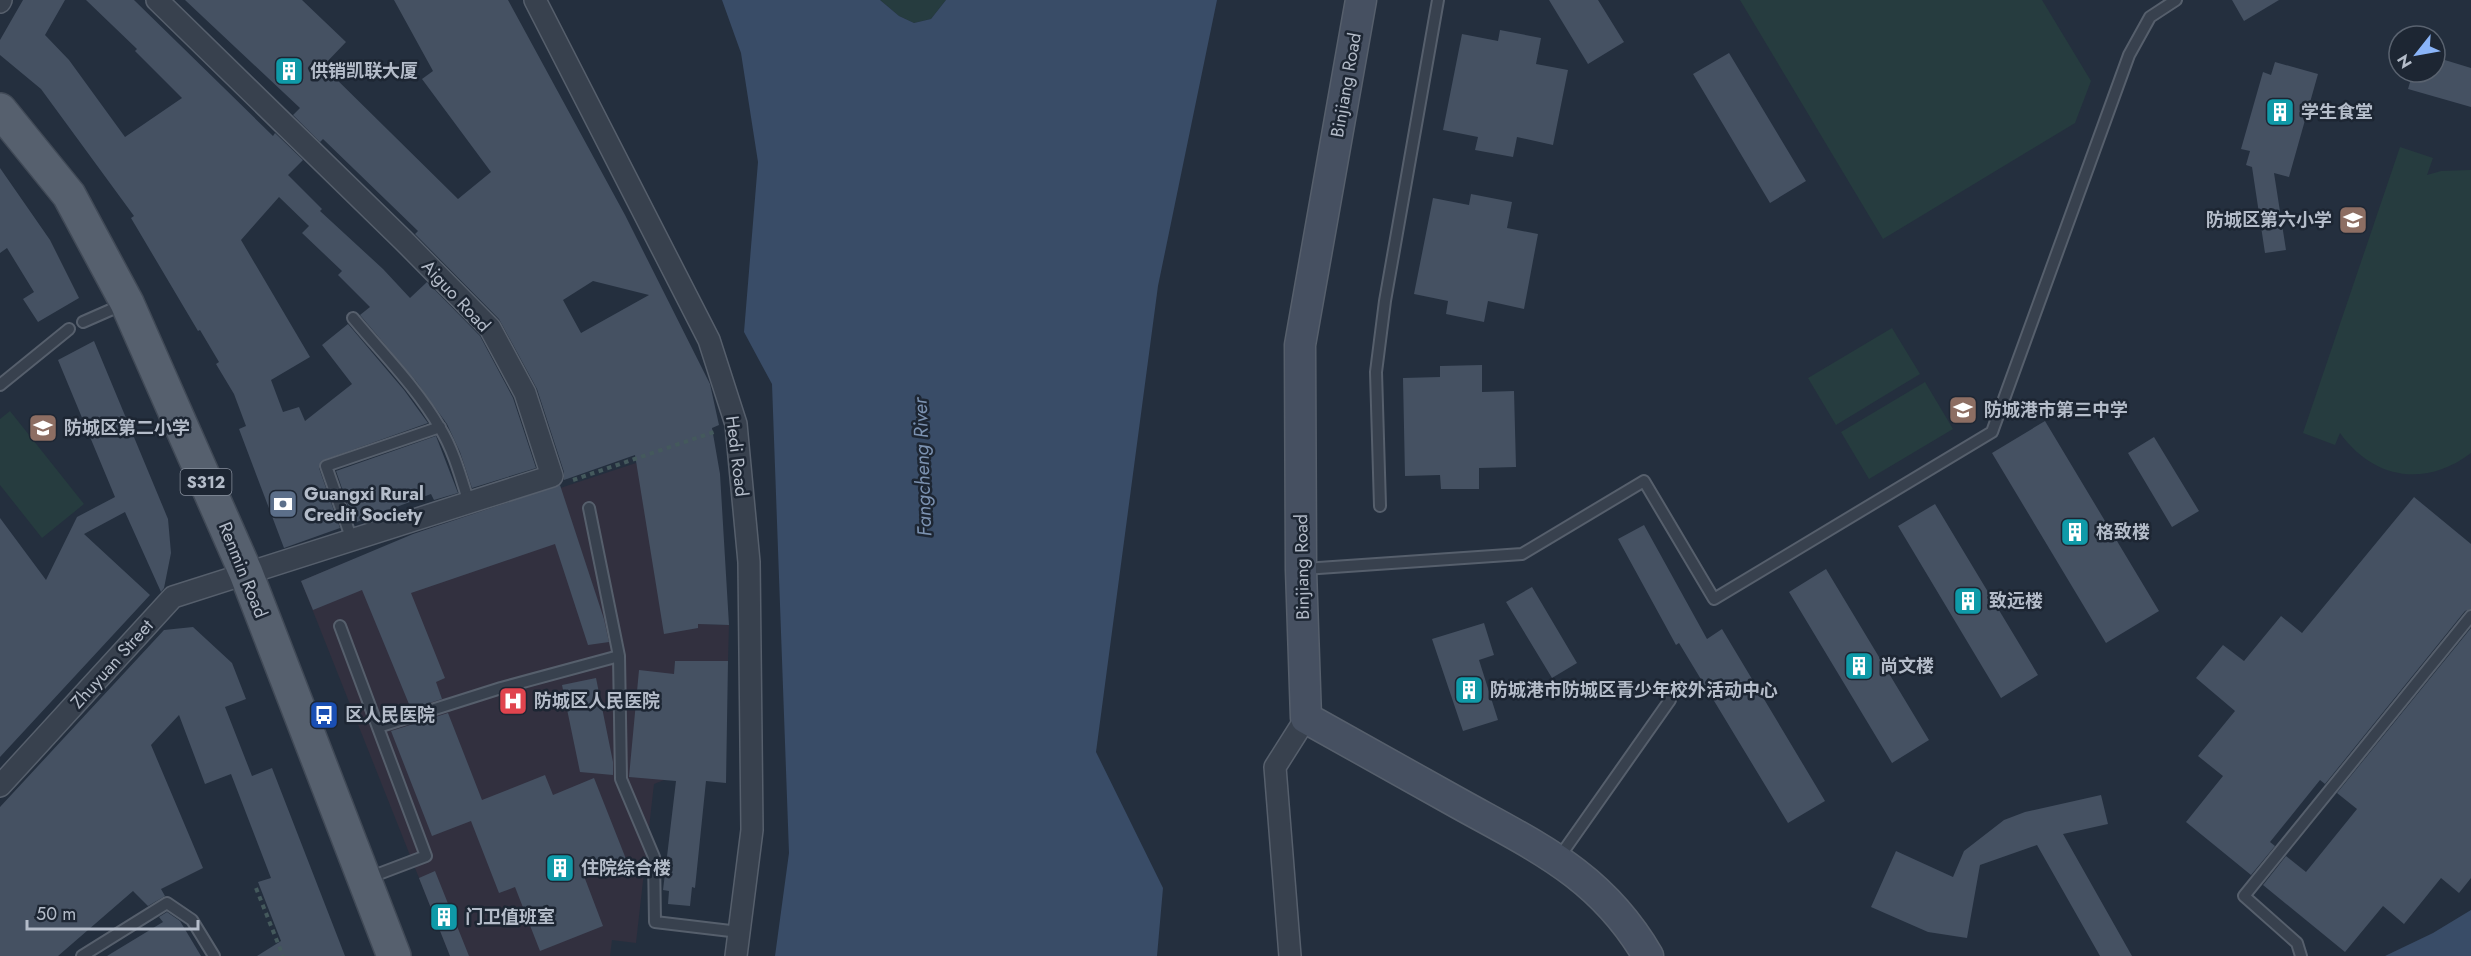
<svg xmlns="http://www.w3.org/2000/svg" width="2471" height="956" font-family="Jost,'Noto Sans SC',sans-serif">
	<style>
		.medical { fill: #32303f }
		.green { fill: #263c3f }
		.water { fill: #394c67 }
		.building { fill: #455162; fill-rule: evenodd }
		.lines { fill: none; stroke-linecap: round; stroke-linejoin: round }
		.lane-casing { stroke: #565f6c; stroke-width: 14 }
		.street-casing { stroke: #565f6c; stroke-width: 24 }
		.secondary-casing { stroke: #565f6c; stroke-width: 33 }
		.primary-casing { stroke: #414a57; stroke-width: 36 }
		.path { stroke: #44595c; stroke-width: 4; stroke-dasharray: 4.5 4.5; stroke-linecap: butt }
		.lane { stroke: #38414e; stroke-width: 10 }
		.street { stroke: #38414e; stroke-width: 21 }
		.secondary { stroke: #465061; stroke-width: 30 }
		.primary { stroke: #56606e; stroke-width: 33 }
		.labels { text-anchor: middle; stroke-width: 5; stroke-linejoin: round; paint-order: stroke }
		.shield { fill: #1d2633; stroke: #878f9c; stroke-width: 1.5 }
		.shield-label { font-size: 16px; font-weight: bold; fill: #b4bcc9 }
		.poi-label { font-size: 18px; font-weight: bold; fill: #b4bcc9; stroke: #1d2633; text-anchor: start }
		.street-label { font-size: 18px; fill: #b4bcc9; stroke: #1d2633 }
		.water-label { font-size: 20px; font-style: italic; fill: #7c92b1; stroke: #1d2633 }
	</style>
	<rect width="100%" height="100%" fill="#242f3e"/>
	<path class="medical" d="M636 463 703 624 729 625 728 661 675 662 669 778 654 784 636 943 612 940 610 956H450L301 581 391 544Z"/>
	<path class="green" d="M880 0H946L931 19 914 23 899 16Z
		M1740 0H2042L2091 81 2075 123 1883 239Z
		M2400 147 2433 158 2427 175 2441 171 2471 170V453C2425 488 2373 479 2340 433L2335 445 2303 433Z
		M1892 328 1920 374 1836 425 1808 378Z
		M1925 382 1953 429 1869 479 1841 432Z
		M10 411 84 504 42 538 0 485V419Z"/>
	<path class="water" d="M722 0H880L899 16 914 23 931 19 946 0H1217L1158 286 1096 752 1163 888 1157 956H775L789 853 772 384 744 332 758 162 741 53Z
		M2471 910V956H2385L2433 933Z"/>
	<path class="building" d="M23 0H65L45 35 69 60 125 137 182 98 135 51 137 49 86 0H134L273 136 275 133 303 160 288 175 322 209 320 211 383 269 410 298 427 282 480 336 513 398 536 468 472 488 460 452 447 424 416 381 360 315 370 307 338 275 342 271 302 233 309 226 279 197 241 240 310 357 271 380 283 412 299 407 305 421 352 384 322 345 348 324 404 390 428 423 321 461 319 468 340 528 284 548 239 429 246 426 234 394 216 364 219 362 200 330 198 331 131 218 134 216 41 89 0 55V40Z
		M185 0H302L346 42 323 66 458 199 491 172 422 79 433 71 394 0H508L625 215 710 384 719 425 712 428 720 474 729 625 698 624V628L664 634 635 455 564 480V472L537 389 499 319 415 234 418 231 323 139 320 142 293 115 300 108ZM593 281 649 295 581 333 563 300Z
		M1549 0H1598L1624 42 1588 64Z
		M2232 0H2279L2244 21Z
		M1500 30 1541 38 1536 64 1568 70 1553 145 1517 137 1513 157 1475 150 1478 137 1443 130 1462 34 1498 41Z
		M1729 53 1806 181 1770 203 1693 74Z
		M2435 57 2471 68V107L2408 89 2413 72H2435Z
		M2275 62 2318 74 2289 177 2274 173 2286 250 2265 253 2252 167 2246 165 2250 151 2241 149 2263 72 2271 75Z
		M0 168 50 240 79 298 38 322 23 299 34 292 7 248 0 253Z
		M1471 194 1512 202 1507 228 1538 234 1524 309 1488 301 1484 322 1446 314 1448 301 1414 294 1433 198 1469 205Z
		M94 341 168 519 171 553 164 588 161 592 125 512 84 534 150 595 0 757V518L46 580 77 517 115 497 58 360Z
		M1482 365V392L1514 391 1516 467 1479 468V489H1441L1440 475 1405 476 1403 378 1440 377V366Z
		M2045 421 2159 611 2106 643 1992 453Z
		M436 436 458 493 434 500 431 494 354 523 336 471Z
		M2154 437 2199 511 2172 527 2128 453Z
		M560 485 604 619 609 642 588 645 555 544 411 593 445 678 436 682 442 699 411 709 362 590 313 610 301 581 413 534Z
		M2414 497 2471 544V609L2465 611 2325 784 2320 780 2270 842 2275 846 2251 875 2186 822 2223 776 2198 756 2235 711 2196 678 2223 645 2244 661 2281 616 2302 633Z
		M1935 504 2038 675 2001 698 1898 526Z
		M1644 525 1707 639 1722 629 1825 801 1788 823 1679 643 1676 645 1618 539Z
		M1826 569 1929 740 1892 763 1789 592Z
		M1532 587 1577 663 1552 678 1506 602Z
		M1484 623 1494 655 1479 660 1498 720 1463 731 1432 639Z
		M193 627 232 663 246 699 225 707 252 776 272 768 345 956H257L281 941 258 882 271 878 231 774 205 784 179 715 151 745 203 868 161 889 165 896 148 906 133 891 58 956H0V807L164 630Z
		M2471 628V878L2459 893 2441 878 2404 924 2383 906 2345 952 2263 885 2286 856 2306 872 2357 809 2337 793Z
		M675 661H728L726 783 706 781 695 888 692 887 690 906 668 904 669 891 663 890 676 781 629 777 639 670 674 674Z
		M596 678 613 762V775L580 772 562 685Z
		M448 713 482 800 545 775 553 795 594 778 626 859 584 876 603 926 540 951 515 887 499 893 471 821 432 836 391 731Z
		M2101 795 2108 824 2063 834 2132 956H2100L2037 845 1980 865 1967 938 1928 932 1871 907 1896 851 1953 877 1964 851 2004 820 2025 812Z
		M435 871 469 956H450L419 878Z
		M167 912 180 921 201 956H107L163 922 159 917Z"/>
	<g class="lines">
		<g class="lane-casing">
			<path id="lane" d="M353 318C383 354 417 388 440 428 454 451 461 478 469 503
				M83 322 124 304
				M0 385 69 329
				M1380 506 1376 372 1385 301 1438 0
				M589 508 619 656 621 779 654 857 655 922 739 932
				M352 540 326 466 440 427
				M1304 569 1522 554 1644 481 1714 599 1992 432 2129 55 2150 17 2176 0
				M340 626 426 856 368 878
				M378 727 501 688 619 656
				M1558 859 1670 700
				M82 956 167 903 192 920 214 956
				M2301 956 2297 943 2244 896 2471 616"/>
		</g>
		<g class="street-casing">
			<path id="street" d="M535 0 709 340 736 424 749 562 752 830 736 956
				M0 2 1 0
				M0 786 173 597 552 476 525 393 490 328 403 240 157 0
				M1290 956 1275 767 1306 718"/>
		</g>
		<g class="secondary-casing">
			<path id="secondary" d="M1361 0 1300 345 1301 570 1306 718C1357 747 1408 775 1458 803 1537 847 1601 875 1648 956"/>
		</g>
		<g class="primary-casing">
			<path id="primary" d="M0 110 69 195 127 303 246 573 394 956"/>
		</g>
		<path class="path" d="M573 480 717 431
			M256 888 283 956"/>
		<use href="#lane" class="lane"/>
		<use href="#street" class="street"/>
		<use href="#secondary" class="secondary"/>
		<use href="#primary" class="primary"/>
	</g>
	<defs>
		<g id="building-square" transform="scale(1.5)"><rect x="-9" y="-9" width="18" height="18" rx="4" fill="#0f9aa8" stroke="#1d2633"/><path d="M-4-6H4V6H1V3H-1V6H-4ZM-2.5-4.3h1.7v1.8h-1.7ZM.8-4.3h1.7v1.8H.8ZM-2.5-1h1.7V.8h-1.7ZM.8-1h1.7V.8H.8Z" fill="#fff"/></g>
		<g id="school-square" transform="scale(1.5)"><rect x="-9" y="-9" width="18" height="18" rx="4" fill="#8d6e63" stroke="#1d2633"/><path d="M0-5L7-2L0 1L-7-2ZM-4 1L0 2.5L4 1V4Q0 6-4 4Z" fill="#fff"/></g>
		<g id="bank-square" transform="scale(1.5)"><rect x="-9" y="-9" width="18" height="18" rx="4" fill="#5c6f8a" stroke="#1d2633"/><path d="M-6-4H6V4H-6ZM0-2.3a2.3 2.3 0 1 0 0 4.6a2.3 2.3 0 1 0 0-4.6Z" fill="#fff"/></g>
		<g id="hospital-square" transform="scale(1.5)"><rect x="-9" y="-9" width="18" height="18" rx="4" fill="#e0444e" stroke="#1d2633"/><path d="M-5-5h3v3.5h4V-5h3V5h-3V1.5h-4V5h-3Z" fill="#fff"/></g>
		<g id="bus-square" transform="scale(1.5)"><rect x="-9" y="-9" width="18" height="18" rx="4" fill="#1a4fb4" stroke="#1d2633"/><path d="M-5-6H5V4H4V6H2V4H-2V6H-4V4H-5ZM-3.5-4V0h7V-4ZM-3.5 1.2v1.5H-2V1.2ZM2 1.2v1.5H3.5V1.2Z" fill="#fff"/></g>
	</defs>
	<g fill-rule="evenodd">
		<use href="#building-square" x="289" y="71"/>
		<use href="#building-square" x="2280" y="112"/>
		<use href="#school-square" x="2353" y="220"/>
		<use href="#school-square" x="1963" y="410"/>
		<use href="#school-square" x="43" y="428"/>
		<use href="#bank-square" x="283" y="504"/>
		<use href="#building-square" x="2075" y="532"/>
		<use href="#building-square" x="1968" y="601"/>
		<use href="#building-square" x="1859" y="666"/>
		<use href="#building-square" x="1469" y="690"/>
		<use href="#hospital-square" x="513" y="701"/>
		<use href="#bus-square" x="324" y="715"/>
		<use href="#building-square" x="560" y="868"/>
		<use href="#building-square" x="444" y="917"/>
	</g>
	<g class="labels">
		<rect class="shield" x="180.5" y="469" width="51" height="26" rx="4.5"/>
		<g class="shield-label">
			<text x="206" y="488">S312</text>
		</g>
		<g class="poi-label">
			<text x="310" y="77">供销凯联大厦</text>
			<text x="2301" y="118">学生食堂</text>
			<text x="2332" y="226" text-anchor="end">防城区第六小学</text>
			<text x="1984" y="416">防城港市第三中学</text>
			<text x="64" y="434">防城区第二小学</text>
			<text x="304" y="500">Guangxi Rural<tspan x="304" dy="21">Credit Society</tspan></text>
			<text x="2096" y="538">格致楼</text>
			<text x="1989" y="607">致远楼</text>
			<text x="1880" y="672">尚文楼</text>
			<text x="1490" y="696">防城港市防城区青少年校外活动中心</text>
			<text x="534" y="707">防城区人民医院</text>
			<text x="345" y="721">区人民医院</text>
			<text x="581" y="874">住院综合楼</text>
			<text x="465" y="923">门卫值班室</text>
		</g>
		<g class="street-label">
			<text transform="translate(1346 85) rotate(-80)" y="6">Binjiang Road</text>
			<text transform="translate(456 296) rotate(47)" y="6">Aiguo Road</text>
			<text transform="translate(737 456) rotate(83)" y="6">Hedi Road</text>
			<text transform="translate(1302 567) rotate(-91)" y="6">Binjiang Road</text>
			<text transform="translate(243 570) rotate(68)" y="6">Renmin Road</text>
			<text transform="translate(112 664) rotate(-48)" y="6">Zhuyuan Street</text>
		</g>
		<g class="water-label">
			<text transform="translate(922 467) rotate(-92)" y="7">Fangcheng River</text>
		</g>
	</g>
	<g transform="translate(2417 54) rotate(239)"><circle r="28" fill="#1d2633" stroke="#59626f" stroke-width="1.5"/>
	<path d="M0-4.5L10 22L0 15L-10 22Z" fill="#8ab4f8"/>
	<text y="-9" font-size="16" font-weight="bold" text-anchor="middle" fill="#b4bcc9">N</text>
	</g>
	<path d="M27 920v9h171v-9" fill="none" stroke="#b4bcc9" stroke-width="3"/>
	<text x="36" y="920" font-size="18" fill="#b4bcc9" stroke="#1d2633" stroke-width="4.5" paint-order="stroke">50 m</text>
</svg>
